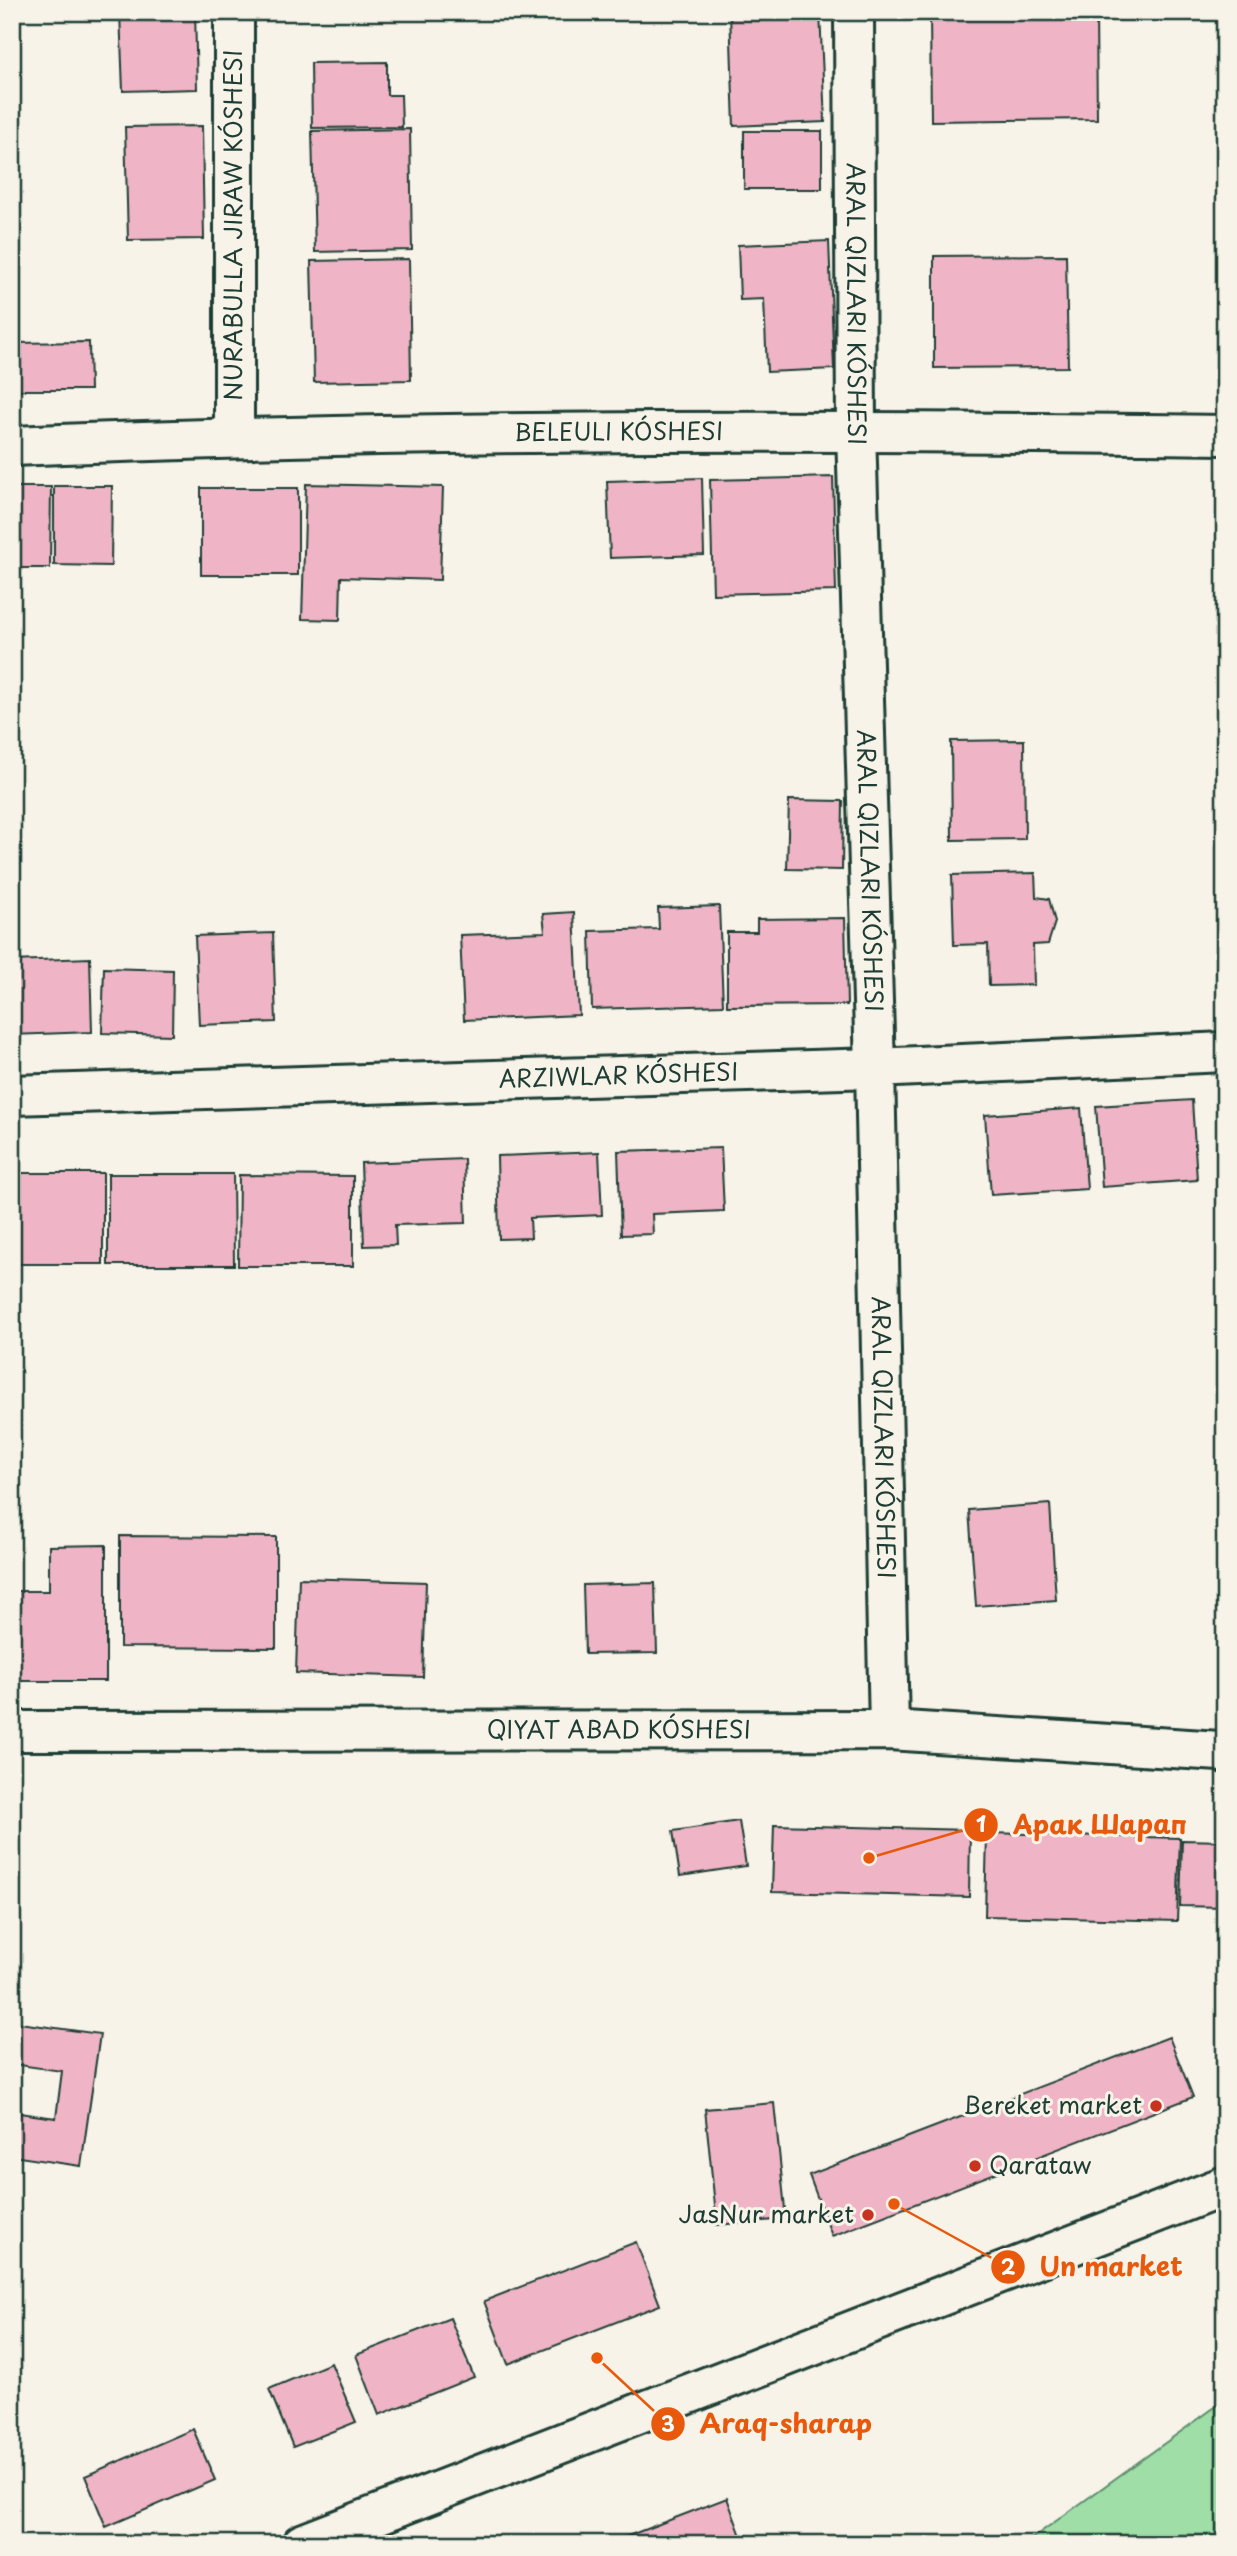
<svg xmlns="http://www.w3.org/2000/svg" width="1237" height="2556" font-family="'Playpen Sans',sans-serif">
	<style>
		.green { fill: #9fdea7; stroke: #5f8e6e; stroke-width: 2 }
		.building { fill: #efb5c6; stroke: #1f3d34; stroke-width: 2 }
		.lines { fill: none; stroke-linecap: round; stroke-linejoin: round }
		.street-casing { stroke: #1f3d34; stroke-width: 44 }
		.secondary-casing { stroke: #1f3d34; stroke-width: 44 }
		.street { stroke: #f7f3e8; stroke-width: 38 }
		.secondary { stroke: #f7f3e8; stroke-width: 38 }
		.poi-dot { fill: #c8321e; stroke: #f7f3e8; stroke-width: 2.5 }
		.labels { text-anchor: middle; stroke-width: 6; stroke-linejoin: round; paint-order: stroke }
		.street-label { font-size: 24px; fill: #1f3d34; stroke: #f7f3e8 }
		.poi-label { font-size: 24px; fill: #1f3d34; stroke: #f7f3e8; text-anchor: end }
		.leader { fill: none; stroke: #e8590c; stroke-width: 2.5 }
		.callout-dot { fill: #e8590c; stroke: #f7f3e8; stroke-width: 2.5 }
		.mark-label { font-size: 21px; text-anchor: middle; font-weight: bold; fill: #fff }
		.callout-label { font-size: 26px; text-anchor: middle; font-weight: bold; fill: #e8590c; stroke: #f7f3e8; stroke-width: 6; stroke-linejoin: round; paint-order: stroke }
	</style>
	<rect width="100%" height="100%" fill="#f7f3e8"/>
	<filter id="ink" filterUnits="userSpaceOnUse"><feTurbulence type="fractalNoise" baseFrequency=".0143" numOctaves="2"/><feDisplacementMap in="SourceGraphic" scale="14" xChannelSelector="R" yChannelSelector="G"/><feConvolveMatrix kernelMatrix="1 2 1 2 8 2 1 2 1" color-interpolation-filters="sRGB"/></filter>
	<g filter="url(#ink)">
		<path class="green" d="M1225 2400V2544H1024Z"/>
		<path class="building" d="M120 12H195L197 89 123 91Z
			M730 12H820L825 122 734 126Z
			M930 12H1096L1097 119 931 121Z
			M387 62V95H401L402 127 312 128 311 63Z
			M202 126 204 239 128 240 125 127Z
			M410 129 412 250 315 252 312 131Z
			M744 131H822V189H744Z
			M829 241 834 369 767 372 764 299 740 300 738 245Z
			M1066 255 1068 367 934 368V256Z
			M409 259 411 380 314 382 311 261Z
			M89 342 90 390H12V343Z
			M833 477 836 591 713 594 710 480Z
			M702 478 704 555 610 558 607 481Z
			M306 484 443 487 440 580 341 577 340 620 302 619Z
			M54 486H112L111 566 54 565Z
			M12 487H51L50 568H12Z
			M201 488H298V575H201Z
			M1024 740 1025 839 952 840 951 741Z
			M789 800 843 801 842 870 787 869Z
			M1035 873 1036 897 1049 899 1055 922 1048 944 1033 945 1034 985 989 986 988 944 954 945 952 875Z
			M719 906 723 1005 592 1009 590 931 659 929 658 908Z
			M574 912 579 1015 464 1020 460 935 545 932 543 914Z
			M845 918 847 1005 727 1006V932H757V919Z
			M273 933 276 1022 199 1025 195 936Z
			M90 958 92 1032 12 1035V961Z
			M104 968 173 970 172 1035 102 1033Z
			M1192 1100 1197 1180 1102 1187 1096 1106Z
			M1081 1108 1087 1189 991 1195 985 1115Z
			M721 1148 724 1211 652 1214 653 1234 621 1235 618 1151Z
			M599 1152 602 1215 530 1218 531 1238 499 1239 497 1156Z
			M464 1159 466 1223 395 1225 396 1245 364 1246 361 1163Z
			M12 1173H103V1264H12Z
			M108 1174H233L234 1265H108Z
			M239 1175 353 1176V1266H238Z
			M1050 1504 1056 1600 976 1606 969 1510Z
			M120 1536 276 1537V1648L120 1647Z
			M106 1545V1681H12V1591H49V1546Z
			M299 1578 426 1582 423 1677 296 1673Z
			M655 1583 657 1653 585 1654 583 1585Z
			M739 1821 746 1866 680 1876 673 1831Z
			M774 1825 970 1830 969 1897 772 1892Z
			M987 1833 1180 1838 1177 1921 985 1916Z
			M1182 1840 1225 1841V1907L1180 1906Z
			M12 2022 100 2034 81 2166 12 2156V2112L56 2118 62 2071 12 2064Z
			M1169 2037 1193 2097 832 2236 809 2175Z
			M774 2103 786 2219 717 2225 705 2109Z
			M636 2242 660 2305 508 2364 484 2301Z
			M450 2318 474 2377 379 2415 356 2355Z
			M331 2363 356 2422 293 2447 269 2389Z
			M193 2429 215 2480 106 2527 85 2476Z
			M727 2498 744 2544H607Z"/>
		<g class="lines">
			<g class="street-casing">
				<g id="street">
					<path id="s1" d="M854 12 856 431 875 1068 889 1730"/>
					<path d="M234 437V12"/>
					<path id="s2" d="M12 446C416 429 821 430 1225 435"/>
					<path id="s3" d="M12 1095 875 1068 1225 1052"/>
					<path id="s4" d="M12 1731 889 1730 1220 1751 1225 1753"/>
				</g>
			</g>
			<g class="secondary-casing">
				<path id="secondary" d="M302 2544 1225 2186"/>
			</g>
			<use href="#street" class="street"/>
			<use href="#secondary" class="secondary"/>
		</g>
	</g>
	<g class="poi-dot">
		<circle cx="1156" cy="2106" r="7"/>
		<circle cx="975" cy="2166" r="7"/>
		<circle cx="868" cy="2215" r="7"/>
	</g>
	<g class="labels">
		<g class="street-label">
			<text transform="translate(234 225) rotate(-90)" y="8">NURABULLA JIRAW KÓSHESI</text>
			<text dy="8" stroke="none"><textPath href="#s1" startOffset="292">ARAL QIZLARI KÓSHESI</textPath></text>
			<text dy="8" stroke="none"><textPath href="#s2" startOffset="607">BELEULI KÓSHESI</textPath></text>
			<text dy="8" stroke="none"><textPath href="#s1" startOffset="859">ARAL QIZLARI KÓSHESI</textPath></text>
			<text dy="8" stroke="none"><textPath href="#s3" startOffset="607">ARZIWLAR KÓSHESI</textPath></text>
			<text dy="8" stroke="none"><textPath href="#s1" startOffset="1426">ARAL QIZLARI KÓSHESI</textPath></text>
			<text dy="8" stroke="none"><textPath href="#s4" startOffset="607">QIYAT ABAD KÓSHESI</textPath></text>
		</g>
		<g class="poi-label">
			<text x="1142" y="2114">Bereket market</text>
			<text x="989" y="2174" text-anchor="start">Qarataw</text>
			<text x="854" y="2223">JasNur market</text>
		</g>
	</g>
	<path class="leader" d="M869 1858L981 1825M894 2204L1008 2267M597 2358L668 2424"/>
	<g class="callout-dot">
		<circle cx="869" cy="1858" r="7"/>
		<circle cx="894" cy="2204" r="7"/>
		<circle cx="597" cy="2358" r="7"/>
		<circle cx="981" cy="1825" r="18"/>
		<circle cx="1008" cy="2267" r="18"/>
		<circle cx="668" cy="2424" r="18"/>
	</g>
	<g class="mark-label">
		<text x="981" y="1832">1</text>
		<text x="1008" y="2275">2</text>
		<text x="668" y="2432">3</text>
	</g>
	<g class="callout-label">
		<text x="1100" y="1834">Арак Шарап</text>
		<text x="1111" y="2276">Un market</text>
		<text x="786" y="2433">Araq-sharap</text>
	</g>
	<rect width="1237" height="2556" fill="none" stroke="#f7f3e8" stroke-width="42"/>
	<rect x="21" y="21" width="1195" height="2514" fill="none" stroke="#1f3d34" stroke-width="2.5" filter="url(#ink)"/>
</svg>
